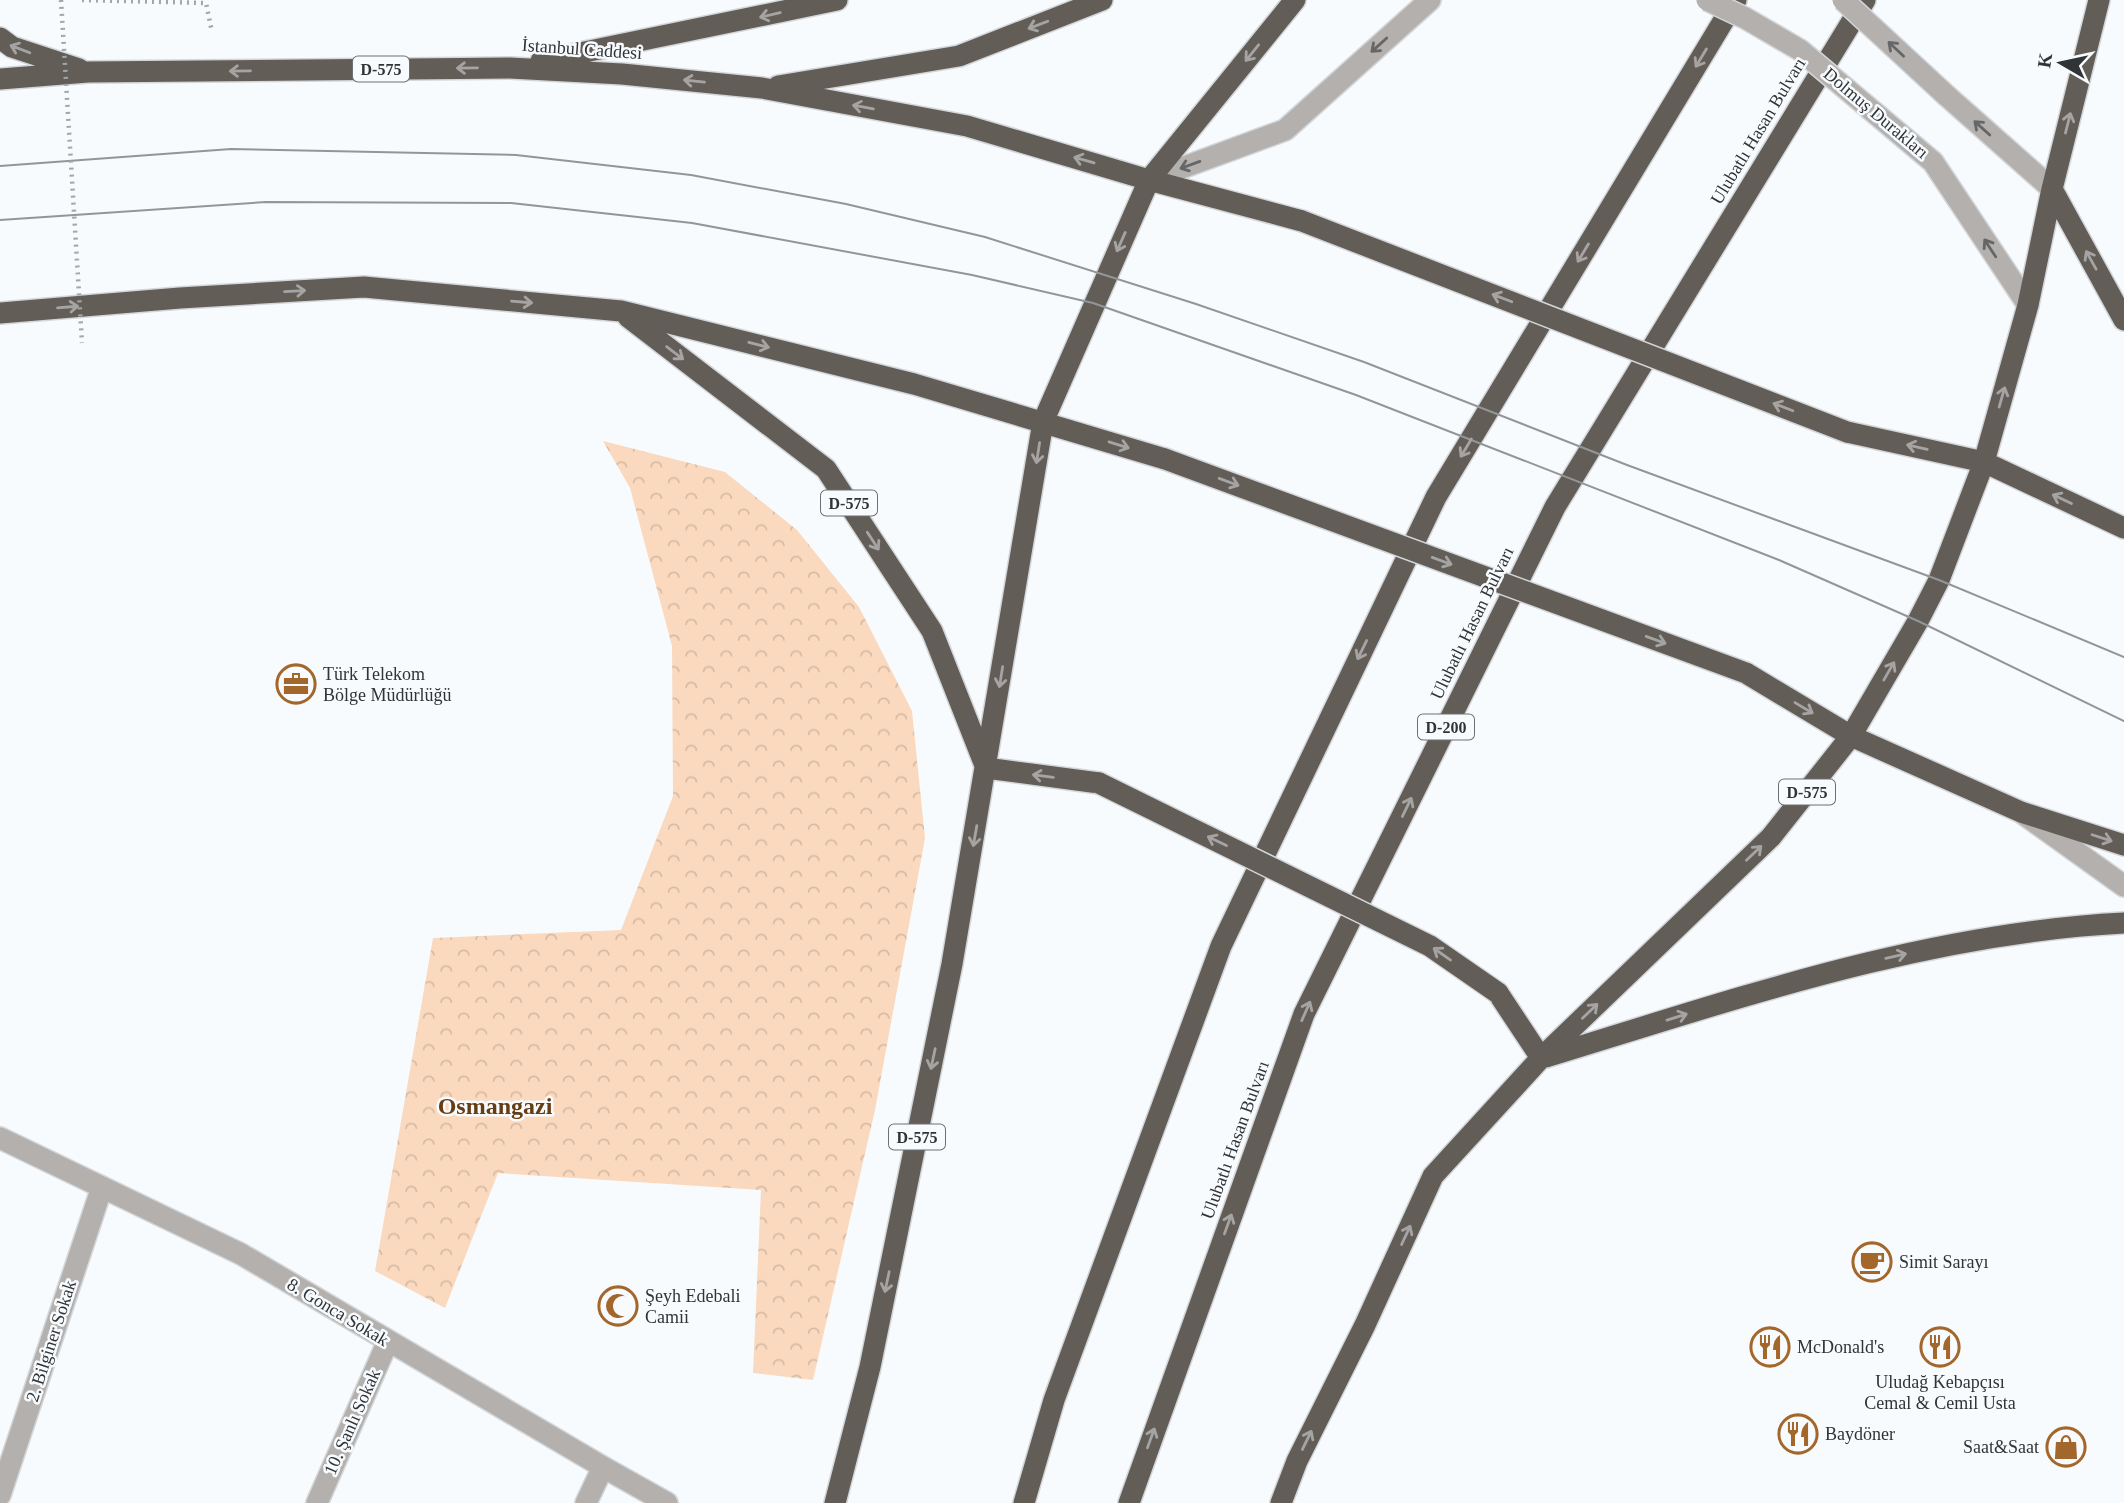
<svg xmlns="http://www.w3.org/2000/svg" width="2124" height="1503" font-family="'Times New Roman',serif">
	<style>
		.forest { fill: url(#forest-crowns) }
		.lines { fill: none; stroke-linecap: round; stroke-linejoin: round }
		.minor-casing { stroke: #d4d7da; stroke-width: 24 }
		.highway-casing { stroke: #d4d7da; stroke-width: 24 }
		.path { stroke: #a3a6a9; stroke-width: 4.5; stroke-dasharray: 2 5; stroke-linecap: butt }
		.minor { stroke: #b3b0ae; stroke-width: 21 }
		.highway { stroke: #635d58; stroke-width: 21 }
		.tram { stroke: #939699; stroke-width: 2 }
		.minor-bridge-casing { stroke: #d4d7da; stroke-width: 24; stroke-linecap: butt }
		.highway-bridge-casing { stroke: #d4d7da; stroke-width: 24; stroke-linecap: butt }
		.path-bridge { stroke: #a3a6a9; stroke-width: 4.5; stroke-dasharray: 2 5; stroke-linecap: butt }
		.minor-bridge { stroke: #b3b0ae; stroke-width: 21 }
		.highway-bridge { stroke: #635d58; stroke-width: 21 }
		.oneway { stroke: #a6a4a3 }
		.oneway2 { stroke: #656667 }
		.labels { text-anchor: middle; stroke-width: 5; stroke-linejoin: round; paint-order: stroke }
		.shield { fill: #f8fbfe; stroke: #6d7073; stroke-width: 2 }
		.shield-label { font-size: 16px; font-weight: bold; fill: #313437 }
		.street-label { font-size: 18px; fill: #313437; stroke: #f8fbfe }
		.poi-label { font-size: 18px; fill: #313437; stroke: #f8fbfe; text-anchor: start }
		.district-label { font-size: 24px; font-weight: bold; fill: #663c12; stroke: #f8fbfe }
	</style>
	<defs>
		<pattern id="forest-crowns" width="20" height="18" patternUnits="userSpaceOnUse" patternTransform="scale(1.75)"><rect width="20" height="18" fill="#fad9be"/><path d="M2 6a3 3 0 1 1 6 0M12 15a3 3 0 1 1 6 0" fill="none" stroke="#d7bba4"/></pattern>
	</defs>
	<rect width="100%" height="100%" fill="#f8fbfe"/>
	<path class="forest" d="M603 441 725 472 797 530 859 607 912 711 925 838 875 1110 813 1380 753 1373 761 1190 498 1173 445 1308 375 1271 433 938 621 930 673 796 672 646 630 488Z"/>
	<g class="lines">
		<g class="minor-casing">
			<path id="minor" d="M1947 96 2052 189
				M1933 162 2028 305
				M1149 180 1285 130 1430 0
				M2025 815 2124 886
				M0 1138 241 1254 603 1467 667 1503
				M0 1495 102 1187
				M317 1503 388 1341
				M586 1503 603 1467"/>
		</g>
		<g class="highway-casing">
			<path id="highway" d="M0 38 12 47 79 69
				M541 61 837 0
				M0 79 88 72 510 68 622 74 762 88 967 126 1149 180 1302 221
				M778 86 959 56 1102 0
				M2052 189 2124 320
				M0 313 180 298 364 287 621 311 914 384 1165 459
				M628 317 826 469 932 631 986 768
				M1847 432 1984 462 2124 528
				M1746 673 1851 736 2021 812 2124 845
				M986 768 1099 783
				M1498 993 1541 1058
				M1546 1057C1736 999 1925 933 2124 923
				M835 1503 870 1367 952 964 1043 422 1149 180 1295 0
				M1024 1503 1054 1400 1221 946 1436 497 1736 0
				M1129 1503 1304 1014 1555 507 1865 0
				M1281 1503 1297 1461 1365 1325 1433 1176 1541 1058 1771 837 1851 736 1918 621 1939 580 1984 462 2028 305 2052 189 2099 0"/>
		</g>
		<path class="path" d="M82 0 206 3 212 32"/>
		<use href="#minor" class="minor"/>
		<use href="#highway" class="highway"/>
		<path class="tram" d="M0 166 231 149 516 155 691 175 846 204 985 237 1196 304 1364 362 1627 465 1939 580 2124 657
			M0 220 266 202 511 203 692 223 972 275 1093 303 1356 395 1779 560 1918 621 2124 721"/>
		<g class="minor-bridge-casing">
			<path id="minor-bridge" d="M1707 0 1745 18 1800 50 1933 162
				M1843 0 1947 96"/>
		</g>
		<g class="highway-bridge-casing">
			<path id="highway-bridge" d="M1302 221 1847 432
				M1165 459 1746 673
				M1099 783 1430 946 1498 993"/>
		</g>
		<path class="path-bridge" d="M61 0 82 343"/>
		<use href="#minor-bridge" class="minor-bridge"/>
		<use href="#highway-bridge" class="highway-bridge"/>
	</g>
	<defs><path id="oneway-shaft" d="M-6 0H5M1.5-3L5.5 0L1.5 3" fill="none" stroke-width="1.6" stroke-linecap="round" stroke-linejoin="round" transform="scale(1.75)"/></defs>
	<g class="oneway">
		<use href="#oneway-shaft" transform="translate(770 15) rotate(167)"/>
		<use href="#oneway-shaft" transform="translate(1038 25) rotate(159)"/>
		<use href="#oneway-shaft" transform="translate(20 49) rotate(-159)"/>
		<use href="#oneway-shaft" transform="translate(1252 53) rotate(129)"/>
		<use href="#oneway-shaft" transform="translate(1701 58) rotate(121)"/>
		<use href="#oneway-shaft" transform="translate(467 68) rotate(179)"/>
		<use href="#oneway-shaft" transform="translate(240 71) rotate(179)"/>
		<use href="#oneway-shaft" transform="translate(694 81) rotate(-174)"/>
		<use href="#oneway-shaft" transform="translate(863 107) rotate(-170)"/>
		<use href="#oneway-shaft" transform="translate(2068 123) rotate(-76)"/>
		<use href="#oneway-shaft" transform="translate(1084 160) rotate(-164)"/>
		<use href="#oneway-shaft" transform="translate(1121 242) rotate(114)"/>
		<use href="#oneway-shaft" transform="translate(1583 253) rotate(121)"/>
		<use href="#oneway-shaft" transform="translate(2091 260) rotate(-119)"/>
		<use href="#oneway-shaft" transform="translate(295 291) rotate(-3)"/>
		<use href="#oneway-shaft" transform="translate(1502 298) rotate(-159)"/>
		<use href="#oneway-shaft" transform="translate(522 302) rotate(5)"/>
		<use href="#oneway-shaft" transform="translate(68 307) rotate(-5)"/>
		<use href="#oneway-shaft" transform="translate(759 345) rotate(14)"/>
		<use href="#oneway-shaft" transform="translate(675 353) rotate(37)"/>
		<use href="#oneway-shaft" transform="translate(2002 397) rotate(-74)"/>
		<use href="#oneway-shaft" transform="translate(1783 407) rotate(-159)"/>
		<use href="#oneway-shaft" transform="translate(1119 445) rotate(17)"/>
		<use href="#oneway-shaft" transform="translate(1917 447) rotate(-167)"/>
		<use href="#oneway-shaft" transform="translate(1466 448) rotate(121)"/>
		<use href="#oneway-shaft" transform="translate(1038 453) rotate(99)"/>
		<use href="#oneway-shaft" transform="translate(1229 482) rotate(20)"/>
		<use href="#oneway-shaft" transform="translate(2062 499) rotate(-155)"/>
		<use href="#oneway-shaft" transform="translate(873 541) rotate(57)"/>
		<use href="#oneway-shaft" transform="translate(1442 561) rotate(20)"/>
		<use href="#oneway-shaft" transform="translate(1656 640) rotate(20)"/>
		<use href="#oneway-shaft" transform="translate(1362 650) rotate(116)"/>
		<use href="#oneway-shaft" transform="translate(1889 671) rotate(-60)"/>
		<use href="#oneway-shaft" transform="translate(1001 677) rotate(99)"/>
		<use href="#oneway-shaft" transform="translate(1804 708) rotate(31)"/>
		<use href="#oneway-shaft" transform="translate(1043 776) rotate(-173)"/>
		<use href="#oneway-shaft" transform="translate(1407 807) rotate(-64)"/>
		<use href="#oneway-shaft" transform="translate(975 836) rotate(100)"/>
		<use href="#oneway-shaft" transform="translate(2102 838) rotate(18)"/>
		<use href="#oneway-shaft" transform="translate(1217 841) rotate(-154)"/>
		<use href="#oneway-shaft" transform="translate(1754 853) rotate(-44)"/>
		<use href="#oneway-shaft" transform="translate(1442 954) rotate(-145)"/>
		<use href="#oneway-shaft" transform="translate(1896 956) rotate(-13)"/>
		<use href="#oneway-shaft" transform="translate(1306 1011) rotate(-66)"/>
		<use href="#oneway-shaft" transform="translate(1590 1011) rotate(-44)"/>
		<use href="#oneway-shaft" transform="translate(1677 1017) rotate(-17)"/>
		<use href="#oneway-shaft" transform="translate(933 1059) rotate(102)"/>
		<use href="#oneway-shaft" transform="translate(1228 1224) rotate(-70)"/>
		<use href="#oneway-shaft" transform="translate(1406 1235) rotate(-65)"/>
		<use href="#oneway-shaft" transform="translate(887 1282) rotate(102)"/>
		<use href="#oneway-shaft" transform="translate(1151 1438) rotate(-70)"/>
		<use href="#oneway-shaft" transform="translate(1307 1440) rotate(-64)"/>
	</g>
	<g class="oneway2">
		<use href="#oneway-shaft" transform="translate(1379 45) rotate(138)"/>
		<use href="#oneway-shaft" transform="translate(1896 49) rotate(-137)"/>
		<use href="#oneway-shaft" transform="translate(1982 128) rotate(-138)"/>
		<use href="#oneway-shaft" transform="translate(1190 165) rotate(160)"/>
		<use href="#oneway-shaft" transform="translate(1990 248) rotate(-123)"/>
	</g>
	<defs>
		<g id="office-ring" transform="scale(2.0125)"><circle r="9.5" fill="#f8fbfe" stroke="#a4672b" stroke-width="1.5"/><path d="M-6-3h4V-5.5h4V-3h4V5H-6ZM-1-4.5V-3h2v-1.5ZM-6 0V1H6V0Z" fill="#a4672b"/></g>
		<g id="cafe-ring" transform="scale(2.0125)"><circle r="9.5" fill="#f8fbfe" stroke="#a4672b" stroke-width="1.5"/><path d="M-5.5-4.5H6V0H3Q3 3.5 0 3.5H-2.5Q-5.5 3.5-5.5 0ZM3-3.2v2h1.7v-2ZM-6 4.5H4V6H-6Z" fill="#a4672b"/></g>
		<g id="mosque-ring" transform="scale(2.0125)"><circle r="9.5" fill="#f8fbfe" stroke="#a4672b" stroke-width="1.5"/><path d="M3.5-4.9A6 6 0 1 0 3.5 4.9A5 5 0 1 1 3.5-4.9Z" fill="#a4672b"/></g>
		<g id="restaurant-ring" transform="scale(2.0125)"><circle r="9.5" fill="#f8fbfe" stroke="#a4672b" stroke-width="1.5"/><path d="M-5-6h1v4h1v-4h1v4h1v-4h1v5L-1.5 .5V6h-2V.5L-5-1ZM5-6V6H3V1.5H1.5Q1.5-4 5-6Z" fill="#a4672b"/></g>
		<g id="shop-ring" transform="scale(2.0125)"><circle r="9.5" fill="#f8fbfe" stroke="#a4672b" stroke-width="1.5"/><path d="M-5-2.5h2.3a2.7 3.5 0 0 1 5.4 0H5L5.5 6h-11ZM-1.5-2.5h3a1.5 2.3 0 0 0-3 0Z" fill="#a4672b"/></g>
	</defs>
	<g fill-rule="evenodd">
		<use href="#office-ring" x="296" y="684"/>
		<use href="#cafe-ring" x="1872" y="1262"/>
		<use href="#mosque-ring" x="618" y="1306"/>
		<use href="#restaurant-ring" x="1770" y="1347"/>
		<use href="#restaurant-ring" x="1940" y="1347"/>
		<use href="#restaurant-ring" x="1798" y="1434"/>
		<use href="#shop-ring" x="2066" y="1447"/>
	</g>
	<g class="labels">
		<g class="shield">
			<rect x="353" y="56.5" width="56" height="25" rx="5"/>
			<rect x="821" y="490.5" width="56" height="25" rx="5"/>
			<rect x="1418" y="714.5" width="56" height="25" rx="5"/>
			<rect x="1779" y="779.5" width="56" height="25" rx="5"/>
			<rect x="889" y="1124.5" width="56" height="25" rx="5"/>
		</g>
		<g class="shield-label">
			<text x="381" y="75">D-575</text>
			<text x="849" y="509">D-575</text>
			<text x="1446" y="733">D-200</text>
			<text x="1807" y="798">D-575</text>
			<text x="917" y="1143">D-575</text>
		</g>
		<g class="street-label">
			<text transform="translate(582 49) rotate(4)" y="6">İstanbul Caddesi</text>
			<text transform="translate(1876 113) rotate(40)" y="6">Dolmuş Durakları</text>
			<text transform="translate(1758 131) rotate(-59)" y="6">Ulubatlı Hasan Bulvarı</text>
			<text transform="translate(1472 623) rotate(-64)" y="6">Ulubatlı Hasan Bulvarı</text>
			<text transform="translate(1235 1140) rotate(-70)" y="6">Ulubatlı Hasan Bulvarı</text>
			<text transform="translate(338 1312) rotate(31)" y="6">8. Gonca Sokak</text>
			<text transform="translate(51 1341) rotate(-72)" y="6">2. Bilginer Sokak</text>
			<text transform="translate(352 1422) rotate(-66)" y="6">10. Şanlı Sokak</text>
		</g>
		<g class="poi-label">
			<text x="323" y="680">Türk Telekom<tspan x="323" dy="21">Bölge Müdürlüğü</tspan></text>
			<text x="1899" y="1268">Simit Sarayı</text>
			<text x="645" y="1302">Şeyh Edebali<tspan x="645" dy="21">Camii</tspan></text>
			<text x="1797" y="1353">McDonald's</text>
			<text x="1940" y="1388" text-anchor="middle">Uludağ Kebapçısı<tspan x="1940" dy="21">Cemal &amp; Cemil Usta</tspan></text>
			<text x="1825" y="1440">Baydöner</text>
			<text x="2039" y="1453" text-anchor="end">Saat&amp;Saat</text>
		</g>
		<g class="district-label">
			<text x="495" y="1114">Osmangazi</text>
		</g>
	</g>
	<g transform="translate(2061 63) rotate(279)" stroke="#f8fbfe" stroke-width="5" paint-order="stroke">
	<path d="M0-5L12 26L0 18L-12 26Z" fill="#313437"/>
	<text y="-10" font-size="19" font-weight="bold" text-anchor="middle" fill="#313437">K</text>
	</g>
</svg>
